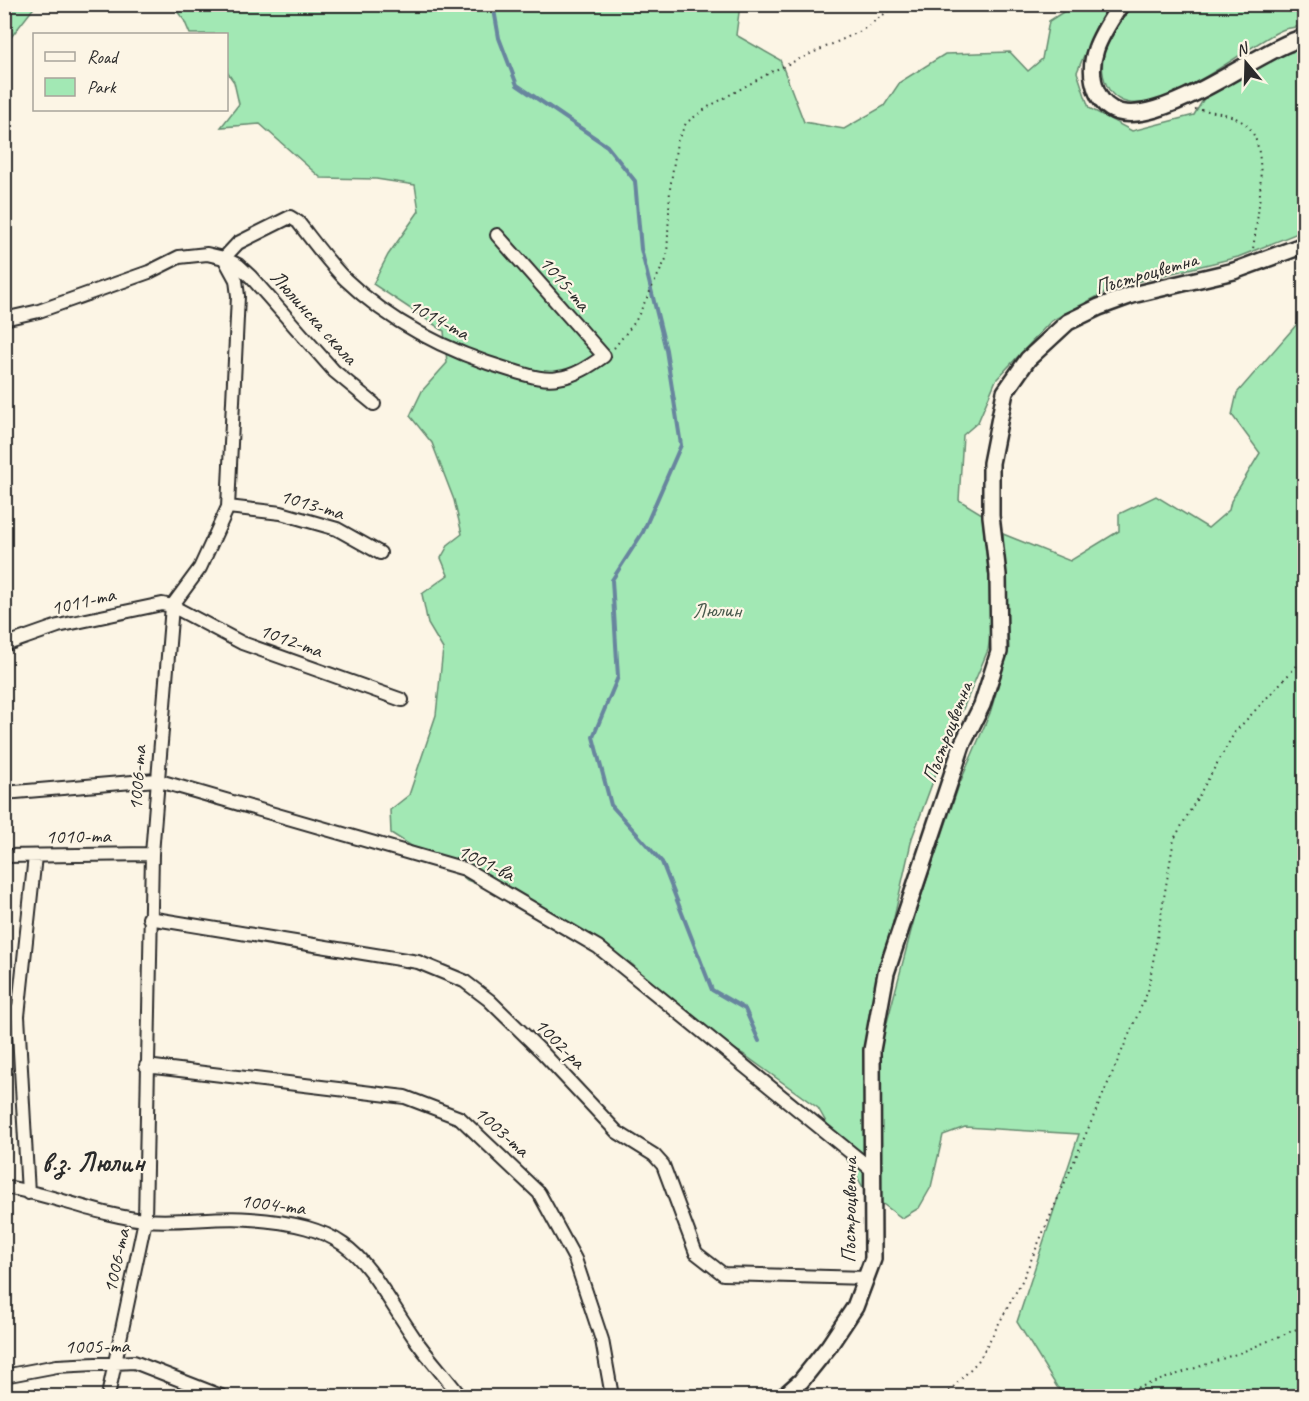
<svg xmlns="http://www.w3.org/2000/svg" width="1309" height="1401" font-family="Caveat,sans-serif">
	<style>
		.green { fill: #a2e8b4; stroke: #668a70; stroke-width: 1.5 }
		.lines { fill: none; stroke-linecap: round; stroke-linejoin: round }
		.stream { stroke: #67859e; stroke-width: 4 }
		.minor-casing { stroke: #2b2b2b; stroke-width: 16 }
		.tertiary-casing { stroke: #2b2b2b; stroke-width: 20 }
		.path { stroke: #2b2b2b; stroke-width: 2; stroke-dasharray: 1.5 4.5; stroke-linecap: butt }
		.minor { stroke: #fcf5e5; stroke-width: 12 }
		.tertiary { stroke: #fcf5e5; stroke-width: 15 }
		.labels { text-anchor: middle; stroke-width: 4.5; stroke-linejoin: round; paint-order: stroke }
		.street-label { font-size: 21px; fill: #2b2b2b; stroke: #fcf5e5 }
		.park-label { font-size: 21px; fill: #495a4d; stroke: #fcf5e5 }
		.district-label { font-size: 27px; font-weight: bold; fill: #2b2b2b; stroke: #fcf5e5 }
	</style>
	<rect width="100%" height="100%" fill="#fcf5e5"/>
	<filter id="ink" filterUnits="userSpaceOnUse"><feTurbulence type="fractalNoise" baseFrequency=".0167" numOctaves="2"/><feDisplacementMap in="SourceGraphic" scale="12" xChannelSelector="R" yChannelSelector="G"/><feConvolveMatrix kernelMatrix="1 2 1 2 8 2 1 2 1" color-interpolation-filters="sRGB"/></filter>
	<g filter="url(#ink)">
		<path class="green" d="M5 4 36 5 5 45 4 5Z
			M172 5H740L736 35 780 60 804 122 844 129 884 106 900 82 945 54 1010 52 1028 71 1042 59 1049 21 1074 5H1111L1096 27 1077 72 1089 108 1132 131 1194 115 1206 95 1269 59 1304 48V225L1298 233 1238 257 1115 287 1051 321 996 380 978 422 963 435 959 500 982 514 993 616 988 650 939 765 912 838 868 1033 864 1112 865 1191 818 1108 743 1054 698 1031 633 965 571 923 467 880 436 854 413 847 391 833 390 810 409 795 436 715 443 649 428 624 422 594 448 575 441 558 449 544 462 534 454 500 432 443 410 416 422 391 447 363 444 331 373 284 388 255 419 211 415 185 376 179 321 178 260 124 221 127 239 104 234 82 227 72 226 34H190L184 20Z
			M1133 5H1304V26C1297 27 1289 27 1282 30 1248 43 1135 143 1107 86 1092 56 1116 29 1133 5Z
			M1304 316V1396H1069L1057 1387 1017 1322 1079 1134 965 1127 943 1135 931 1187 919 1208 902 1218 876 1199 880 1049 916 912 959 785 990 713 1009 649 1003 534 1070 561 1119 531V514L1156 496 1208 528 1229 510 1231 501 1260 453 1232 415 1237 393Z"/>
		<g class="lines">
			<path class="stream" d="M493 4 499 38 517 85 607 146 635 181 641 249 666 350 681 445 643 532 612 580 618 677 593 737 611 805 662 862 712 990 745 1009 759 1041"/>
			<g class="minor-casing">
				<path id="minor" d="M224 258 238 243 290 217 298 222C313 241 328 262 345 279 392 324 451 353 513 371 527 375 544 381 558 378 575 376 590 366 604 356L497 235
					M4 319 39 311 149 272 179 257 207 254 224 258 238 265 251 277 334 371 374 404
					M228 507 281 513 337 529 380 553
					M4 645 58 626 162 604 172 606 242 643 402 700
					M4 793 156 780 465 869 598 947 871 1169
					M4 856 152 854
					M149 918 418 962 464 981 489 1000 541 1051 617 1132 654 1155 663 1165 696 1253 723 1274 867 1278
					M4 1007 18 1016
					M146 1066 405 1097 460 1118 539 1193 575 1259 602 1340 612 1396
					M4 1187C49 1193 102 1217 146 1220 181 1223 216 1216 250 1219 358 1227 361 1259 415 1339 429 1359 446 1377 460 1396
					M28 1193 18 1016 35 856
					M4 1376 57 1366 134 1362 221 1396
					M108 1396 145 1220 152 854 172 606 200 568 228 507 238 296 236 280 224 258"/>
			</g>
			<g class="tertiary-casing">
				<path id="tertiary" d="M1121 4C1103 32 1083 59 1097 92 1126 160 1260 45 1304 38
					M784 1396 801 1381 829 1346 855 1307 873 1259 872 1050 886 973 962 745 982 705 999 652 998 575 991 516V463L1005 392 1028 359 1068 322 1099 307 1132 295 1234 271 1304 245"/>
			</g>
			<path class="path" d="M1195 109C1212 112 1229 112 1244 123 1272 142 1257 220 1253 249
				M614 348 635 322 667 257 670 189 677 142 686 123 708 107 773 71 861 31 898 4
				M1112 1394 1130 1396
				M945 1396 979 1360 1022 1281 1148 991 1174 839 1235 732 1304 658
				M1096 1396 1140 1387 1242 1352 1304 1326"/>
			<use href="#minor" class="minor"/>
			<use href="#tertiary" class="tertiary"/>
		</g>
	</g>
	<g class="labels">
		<g class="street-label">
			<text transform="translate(1146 273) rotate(-16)" y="7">Пъстроцветна</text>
			<text transform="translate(565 283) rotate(49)" y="7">1015-та</text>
			<text transform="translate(314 317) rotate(48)" y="7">Люлинска скала</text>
			<text transform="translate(439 319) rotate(28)" y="7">1014-та</text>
			<text transform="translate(312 504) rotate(16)" y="7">1013-та</text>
			<text transform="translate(83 601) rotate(-13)" y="7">1011-та</text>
			<text transform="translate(291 640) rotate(20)" y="7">1012-та</text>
			<text transform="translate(947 732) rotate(-69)" y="7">Пъстроцветна</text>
			<text transform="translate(137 778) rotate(-86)" y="7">1006-та</text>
			<text transform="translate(78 836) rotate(-1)" y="7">1010-та</text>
			<text transform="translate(486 862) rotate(26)" y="7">1001-ва</text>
			<text transform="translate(560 1043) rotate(45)" y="7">1002-ра</text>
			<text transform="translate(502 1131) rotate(42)" y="7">1003-та</text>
			<text transform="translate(273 1204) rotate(7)" y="7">1004-та</text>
			<text transform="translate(849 1210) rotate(-89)" y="7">Пъстроцветна</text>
			<text transform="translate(116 1261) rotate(-78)" y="7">1006-та</text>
			<text transform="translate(97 1346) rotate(-1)" y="7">1005-та</text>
		</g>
		<g class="park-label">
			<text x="717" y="617">Люлин</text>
		</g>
		<g class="district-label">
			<text x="93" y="1171">в.з. Люлин</text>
		</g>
	</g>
	<rect width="1309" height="1401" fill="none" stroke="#fcf5e5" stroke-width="24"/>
	<rect x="12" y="12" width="1285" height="1377" fill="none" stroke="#2b2b2b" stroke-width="2" filter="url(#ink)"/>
	<rect x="33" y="33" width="195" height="78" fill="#fcf5e5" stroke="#a8a49b" stroke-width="1.5"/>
	<rect x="45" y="52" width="30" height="9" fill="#fcf5e5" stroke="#a8a49b" stroke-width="1.5"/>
	<text x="87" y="63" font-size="18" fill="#2b2b2b">Road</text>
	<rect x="45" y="78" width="30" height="18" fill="#a2e8b4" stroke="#a8a49b" stroke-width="1.5"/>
	<text x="87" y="93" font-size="18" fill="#2b2b2b">Park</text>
	<g transform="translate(1246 63) rotate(341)" stroke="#fcf5e5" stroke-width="4.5" paint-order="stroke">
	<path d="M0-4.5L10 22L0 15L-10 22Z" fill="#2b2b2b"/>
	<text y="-9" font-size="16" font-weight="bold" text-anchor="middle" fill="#2b2b2b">N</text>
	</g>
</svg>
